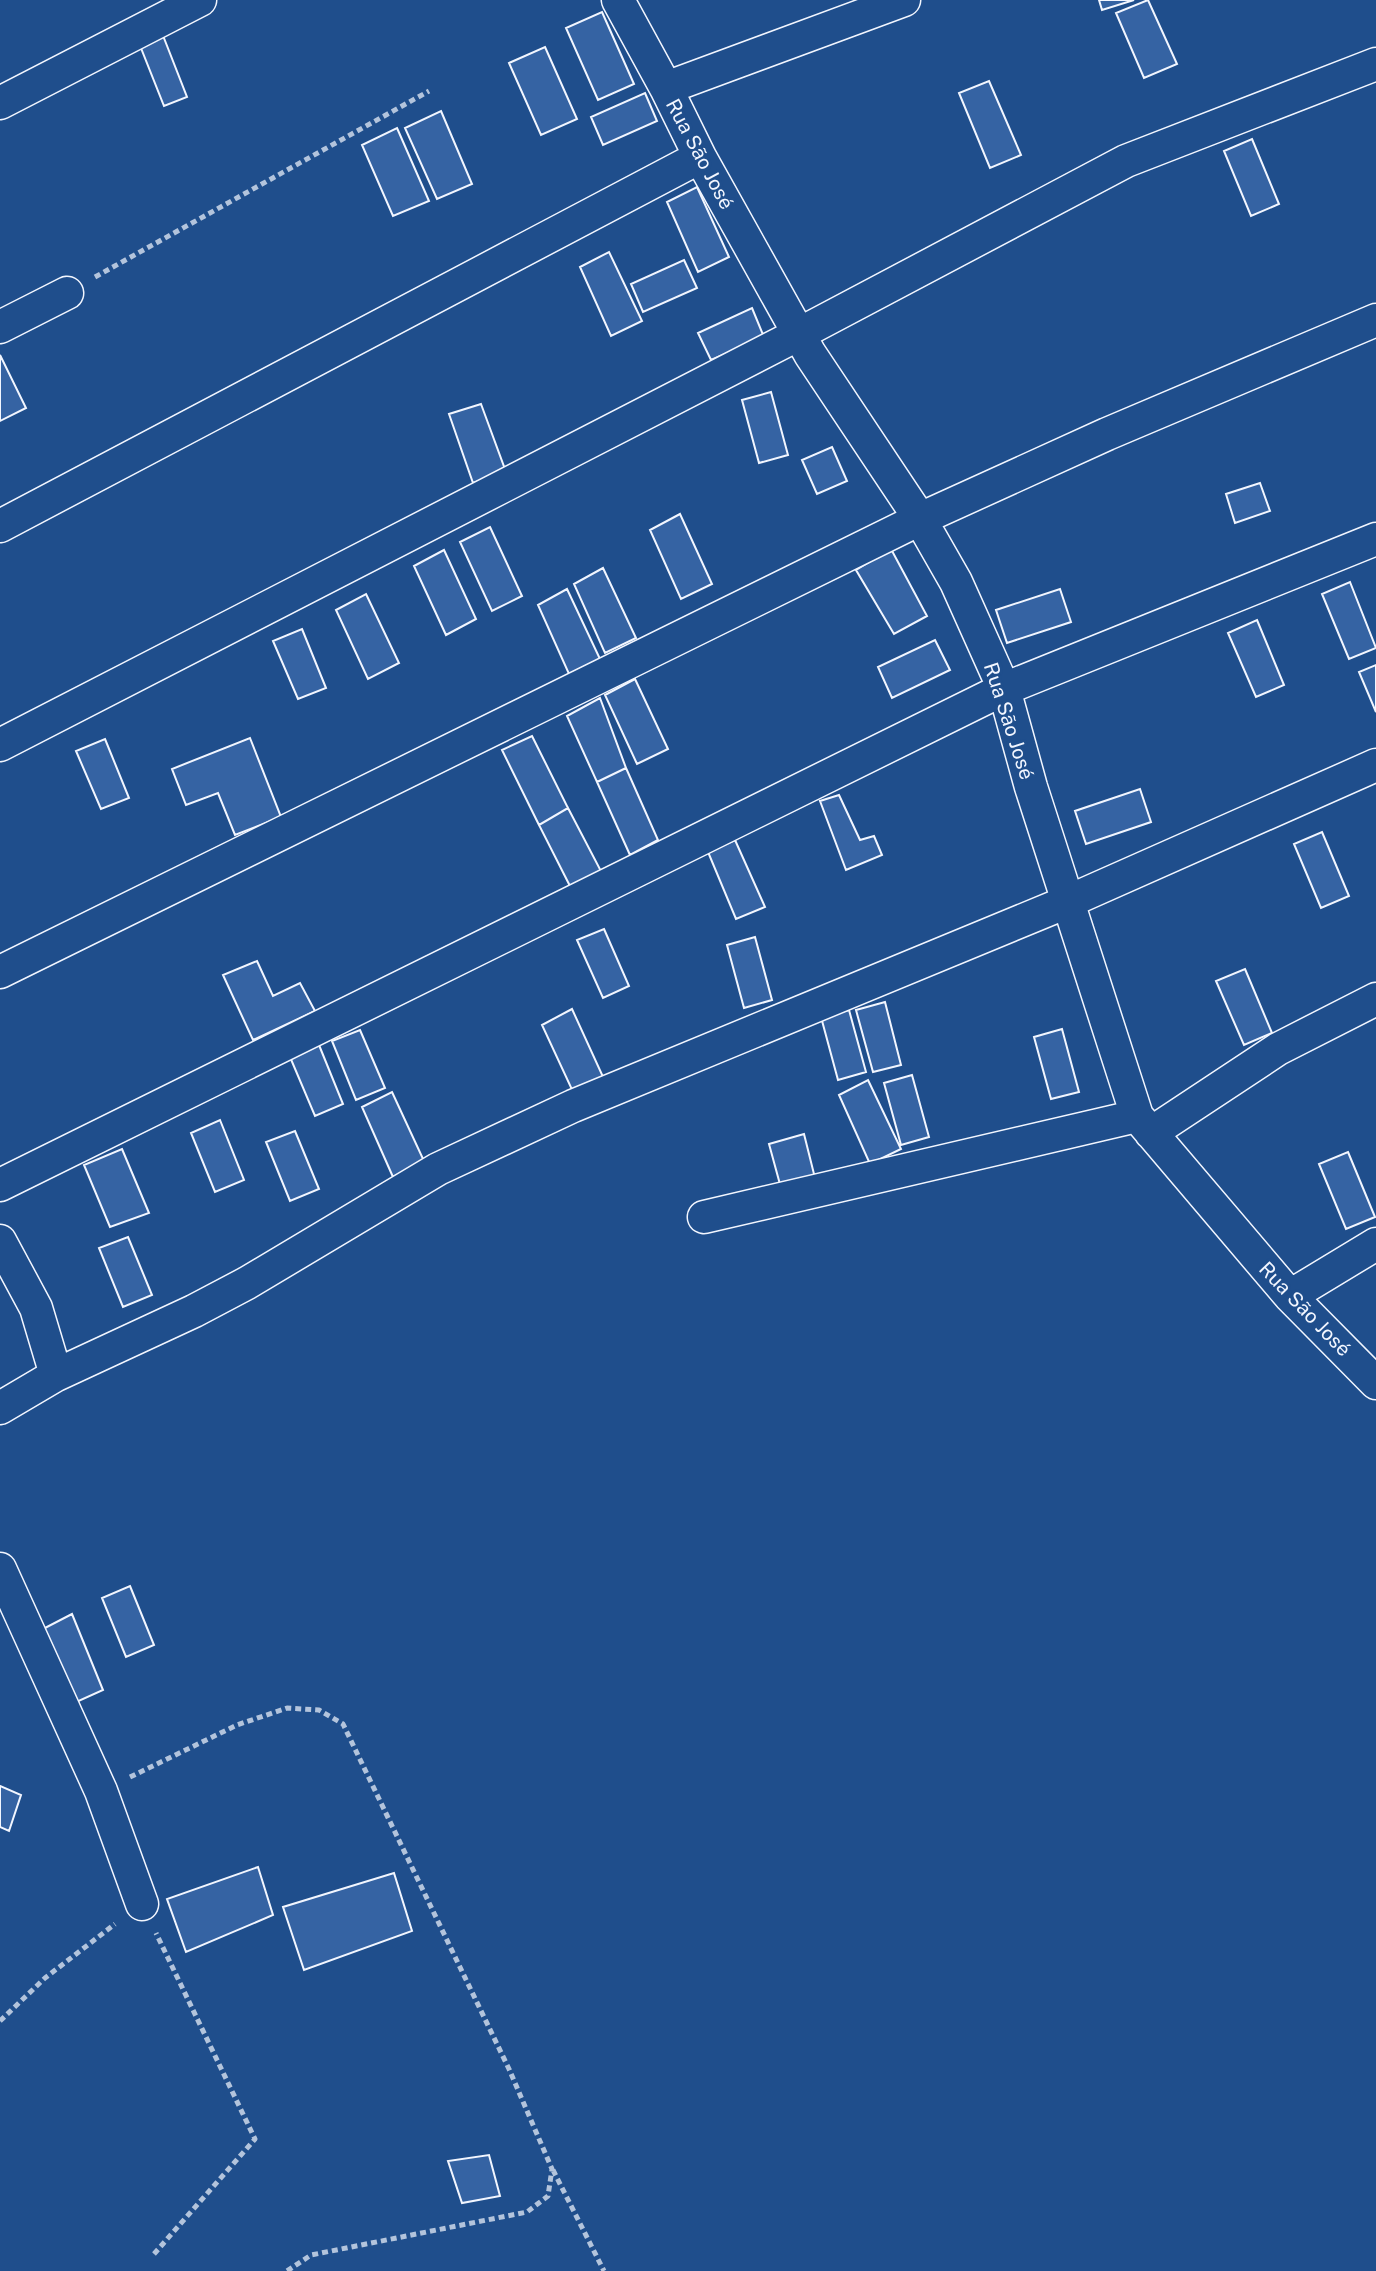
<svg xmlns="http://www.w3.org/2000/svg" width="1376" height="2271" font-family="'Public Sans',sans-serif">
	<style>
		.building { fill: #3563a3; stroke: #f2f6ff; stroke-width: 2 }
		.lines { fill: none; stroke-linecap: round; stroke-linejoin: round }
		.street-casing { stroke: #f2f6ff; stroke-width: 35 }
		.path { stroke: #b3c4dc; stroke-width: 5; stroke-dasharray: 6 4; stroke-linecap: butt }
		.street { stroke: #1f4e8c; stroke-width: 32 }
		.labels { text-anchor: middle; stroke-width: 6; stroke-linejoin: round; paint-order: stroke }
		.street-label { font-size: 20px; fill: #f2f6ff; stroke: #1f4e8c }
	</style>
	<rect width="100%" height="100%" fill="#1f4e8c"/>
	<path class="building" d="M1099 0H1134L1102 10Z
		M1148 0 1177 64 1144 78 1116 13Z
		M602 12 634 84 598 100 566 28Z
		M162 33 187 97 164 106 139 43Z
		M545 47 577 119 541 135 509 63Z
		M989 81 1021 155 990 168 959 93Z
		M645 93 657 121 603 145 591 117Z
		M441 111 472 184 437 199 405 128Z
		M397 128 429 201 393 216 362 145Z
		M1252 139 1279 204 1251 216 1224 151Z
		M697 187 729 257 698 272 667 202Z
		M609 252 642 321 611 336 580 267Z
		M684 260 697 288 643 312 631 284Z
		M752 308 764 337 711 360 698 333Z
		M0 355 26 408 0 421Z
		M771 392 788 455 759 463 742 400Z
		M481 404 506 472 473 483 449 414Z
		M832 447 847 481 817 494 802 460Z
		M1260 483 1270 511 1235 523 1226 494Z
		M680 514 712 584 681 599 650 530Z
		M490 527 522 596 492 611 460 542Z
		M891 549 927 616 894 634 856 570Z
		M444 550 476 619 446 635 414 566Z
		M603 568 636 638 605 653 574 584Z
		M1350 582 1376 648 1349 659 1322 594Z
		M567 589 600 659 569 674 538 605Z
		M1060 589 1071 622 1007 643 996 610Z
		M366 594 399 663 368 679 336 610Z
		M1257 620 1284 685 1256 697 1228 633Z
		M302 629 326 688 298 699 273 641Z
		M935 640 950 670 892 698 878 667Z
		M1376 665V712L1359 672Z
		M635 679 668 749 637 764 605 695Z
		M600 698 626 768 597 782 567 716Z
		M532 736 568 808 539 825 502 750Z
		M250 738 281 817 235 835 218 793 186 805 172 769Z
		M105 739 129 798 101 809 76 751Z
		M626 768 658 840 630 855 597 782Z
		M1140 789 1151 822 1086 844 1075 811Z
		M839 795 860 840 874 836 882 855 846 870 820 801Z
		M568 808 603 875 573 892 539 825Z
		M1322 832 1349 896 1321 908 1294 844Z
		M735 840 765 907 736 919 708 852Z
		M604 929 629 986 603 998 577 940Z
		M755 937 772 1000 744 1008 727 945Z
		M257 961 273 996 300 983 315 1011 253 1040 223 975Z
		M1245 969 1272 1033 1244 1045 1216 981Z
		M885 1002 901 1065 873 1072 856 1010Z
		M572 1009 604 1079 574 1094 542 1025Z
		M849 1010 866 1072 838 1080 821 1017Z
		M1062 1029 1079 1092 1051 1099 1034 1037Z
		M360 1030 385 1088 356 1100 332 1041Z
		M319 1045 343 1104 315 1116 290 1057Z
		M912 1075 929 1137 901 1145 884 1083Z
		M868 1080 901 1149 870 1164 839 1095Z
		M392 1092 424 1161 393 1177 362 1107Z
		M220 1120 244 1180 215 1192 191 1133Z
		M295 1131 319 1189 290 1201 266 1142Z
		M804 1134 815 1178 781 1188 769 1144Z
		M122 1149 149 1213 110 1227 84 1165Z
		M1348 1152 1375 1217 1346 1229 1319 1164Z
		M128 1237 152 1295 123 1307 99 1248Z
		M130 1586 154 1645 126 1657 102 1598Z
		M72 1614 103 1690 72 1704 41 1630Z
		M0 1786 21 1795 9 1831 0 1827Z
		M258 1867 273 1915 186 1952 167 1899Z
		M394 1873 412 1931 304 1970 283 1907Z
		M489 2155 500 2196 462 2203 448 2161Z"/>
	<g class="lines">
		<g class="street-casing">
			<path id="street" d="M618 0 666 88 700 157 810 354 920 519 956 582 1004 689 1031 787 1137 1116 1290 1296 1376 1383
				M666 88 904 0
				M0 103 200 0
				M0 327 67 293
				M0 526 700 157
				M0 745 799 334 1126 161 1376 64
				M0 972 920 519 1107 434 1376 320
				M1151 1133 1278 1049 1376 999
				M0 1185 1004 689 1376 539
				M704 1217 1137 1116
				M0 1241 36 1308 56 1375 0 1408
				M1290 1296 1376 1244
				M56 1375 194 1311 247 1283 438 1169 573 1106 1067 902 1376 765
				M0 1569 101 1791 142 1904"/>
		</g>
		<path class="path" d="M95 277 429 91
			M130 1777 237 1725 287 1708 319 1710 343 1724 509 2069 552 2169 548 2196 527 2212 311 2255 287 2271
			M0 2021 45 1978 115 1924
			M553 2170 604 2271
			M154 2254 255 2139 156 1933"/>
		<use href="#street" class="street"/>
	</g>
	<g class="labels">
		<g class="street-label">
			<text transform="translate(700 154) rotate(62)" y="7">Rua São José</text>
			<text transform="translate(1009 721) rotate(72)" y="7">Rua São José</text>
			<text transform="translate(1305 1309) rotate(46)" y="7">Rua São José</text>
		</g>
	</g>
</svg>
